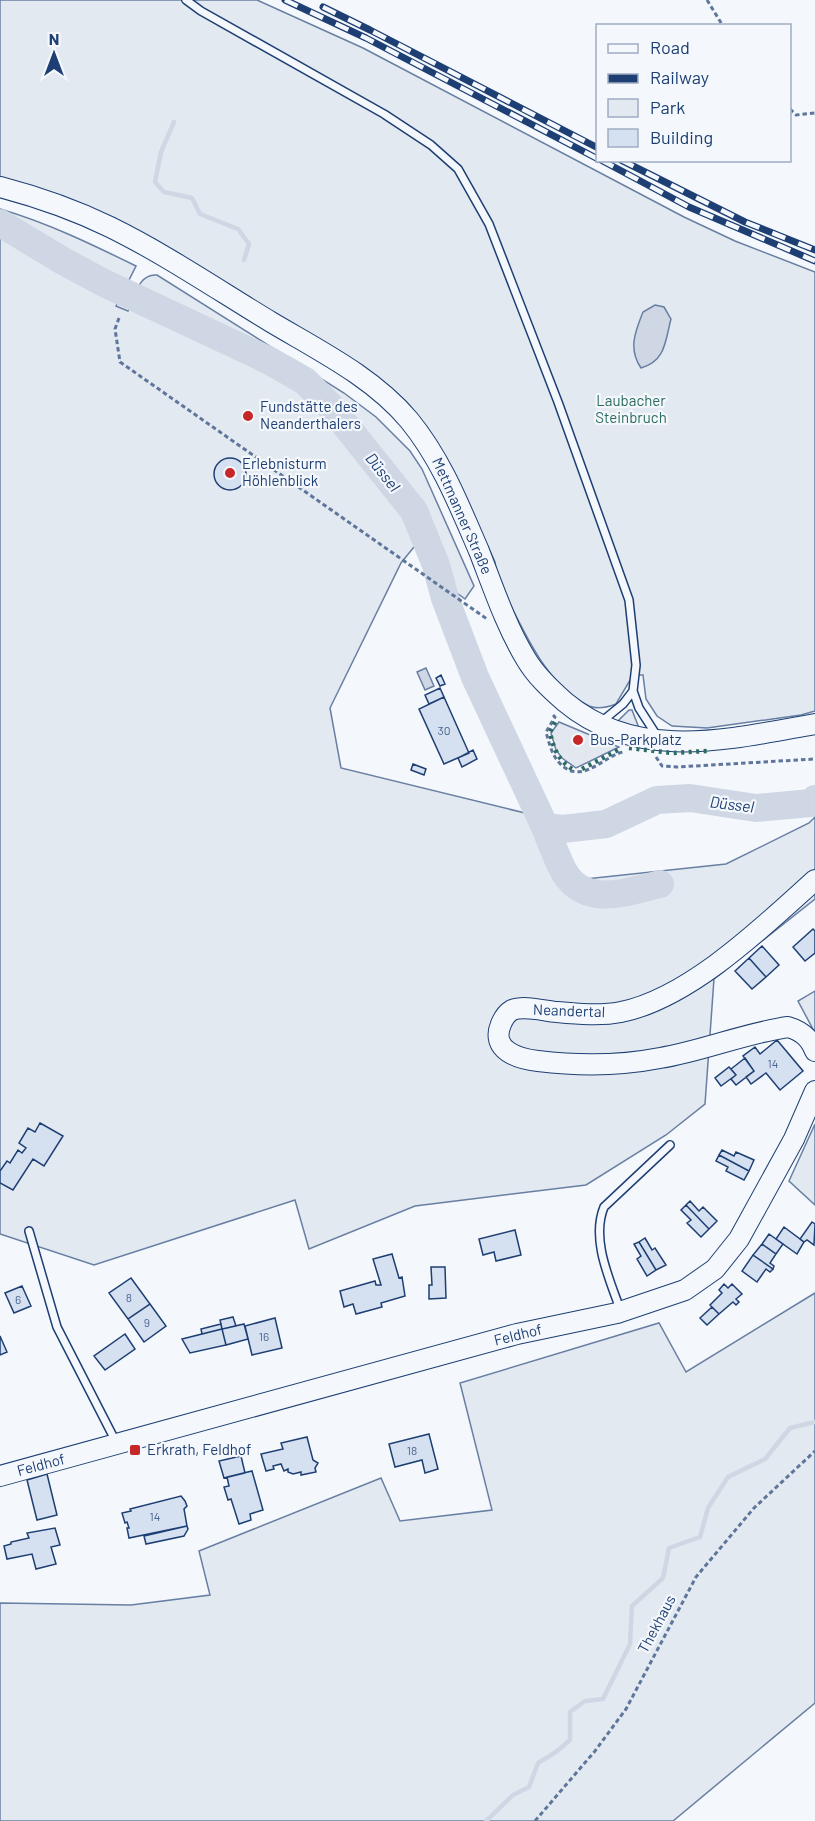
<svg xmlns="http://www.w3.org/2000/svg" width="815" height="1821" font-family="Barlow,sans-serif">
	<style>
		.green { fill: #e3e9f0; stroke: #687fa3; stroke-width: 1.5 }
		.parking { fill: #e3e8f0; stroke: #687fa3; stroke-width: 1.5 }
		.water { fill: #cfd7e4; stroke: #687fa3; stroke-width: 1.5 }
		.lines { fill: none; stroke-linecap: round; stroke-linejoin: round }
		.stream { stroke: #cfd7e4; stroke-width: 4.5 }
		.river { stroke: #cfd7e4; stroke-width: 28 }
		.building { fill: #d5e0f0; stroke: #1d3f73; stroke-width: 1.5 }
		.lane-casing { stroke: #1d3f73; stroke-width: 10 }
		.secondary-casing { stroke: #1d3f73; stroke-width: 22 }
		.path { stroke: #5e769c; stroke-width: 3; stroke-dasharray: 4.5 3; stroke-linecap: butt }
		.lane { stroke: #f4f7fb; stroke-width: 7 }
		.secondary { stroke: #f4f7fb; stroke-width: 20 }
		.rail-casing { stroke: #1d3f73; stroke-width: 7 }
		.rail { stroke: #f4f7fb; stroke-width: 4.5; stroke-dasharray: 14; stroke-linecap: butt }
		.hedge { stroke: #2c6c60; stroke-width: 4.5; stroke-dasharray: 3 4.5; stroke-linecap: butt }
		.poi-dot { fill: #c62828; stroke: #f4f7fb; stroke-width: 2 }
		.labels { text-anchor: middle; stroke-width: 4.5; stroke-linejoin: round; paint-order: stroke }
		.number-label { font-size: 12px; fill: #4b6792 }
		.park-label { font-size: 15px; fill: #2c6c60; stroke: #f4f7fb }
		.poi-label { font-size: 15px; fill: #1d3f73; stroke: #f4f7fb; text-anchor: start }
		.street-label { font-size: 15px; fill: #1d3f73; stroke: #f4f7fb }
		.water-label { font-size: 16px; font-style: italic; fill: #1d3f73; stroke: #f4f7fb }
	</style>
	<rect width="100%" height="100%" fill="#f4f7fb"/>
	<path class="green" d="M0 0H257L363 48 684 217 735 241 815 272V711L801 715 707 728 672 726 657 716 646 699 643 675H633L616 704C608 707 598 710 589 706 551 687 531 646 513 610 506 595 497 578 495 562L457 479 341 356 156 240 80 206 0 179Z
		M0 209C48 223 91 244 136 266L116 306 128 311C135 298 138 273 157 275L344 393 376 417 410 451 422 469 474 586 465 599 430 573 418 542 401 563 330 708 341 768 529 814 567 881 726 864 809 823 815 817V899L714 979 705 1104 666 1135 586 1185 415 1206 309 1249 295 1200 94 1265 0 1234Z
		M629 710H632L639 728 618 721Z
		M815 991V1033L798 1001Z
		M815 1124V1205L789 1181Z
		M815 1293V1703L673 1821H0V1603L131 1605 210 1595 199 1551 381 1478 400 1521 492 1510 460 1383 659 1323 686 1372Z"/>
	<path class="parking" d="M559 722 619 747 576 768 562 758 556 750 551 733Z"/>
	<path class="water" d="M655 305 664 307 671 319C665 341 666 361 641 368 628 349 635 332 643 312Z
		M426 668 434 686 425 690 417 672Z"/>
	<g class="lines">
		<path class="stream" d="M174 122 161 152 155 182 164 192 192 198 200 214 238 229 249 244 244 260
			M486 1821 513 1795 529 1787 538 1763 556 1752 570 1740V1712L585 1701 603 1699 630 1644 632 1606 663 1578 669 1548 700 1537 708 1508 728 1477 765 1459 790 1428 815 1422"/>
		<path class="river" d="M0 223 63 261 104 283 268 360 305 381 331 407 414 511 436 565 445 598 475 677 545 827 563 829 606 824 657 800 690 798 756 808 811 803 815 799
			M545 827C550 840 555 853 561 866 581 909 623 893 660 884"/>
	</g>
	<path class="building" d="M214 474a16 16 0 1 1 32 0a16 16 0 1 1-32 0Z
		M441 675 445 684 440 686 436 678Z
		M440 688 444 697 429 704 425 695Z
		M444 697 469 753 444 764 419 709Z
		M473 750 477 759 462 767 458 758Z
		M413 764 426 769 424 775 411 770Z
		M813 929 815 931V953L805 961 793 947Z
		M762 946 779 965 766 977 749 958Z
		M749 958 766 977 752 989 735 971Z
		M777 1040 803 1071 780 1090 766 1073 751 1084 746 1077 754 1071 743 1056 755 1047 760 1054Z
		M745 1058 754 1071 736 1085 731 1079 736 1075 731 1069Z
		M729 1067 736 1075 721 1086 715 1078Z
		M40 1123 63 1136 44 1166 33 1159 13 1190 0 1183V1171L7 1161 10 1163 18 1150 22 1153 26 1148 19 1143 28 1128 35 1132Z
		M722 1150 734 1156 736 1152 754 1160 749 1171 719 1155Z
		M719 1155 749 1171 744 1180 726 1171 728 1167 716 1161Z
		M690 1201 699 1211 703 1207 717 1221 709 1229 686 1205Z
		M686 1205 709 1229 701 1237 687 1223 691 1220 681 1210Z
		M812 1222 815 1224 814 1245 807 1240 804 1242 800 1239Z
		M784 1227 804 1242 797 1254 776 1239Z
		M515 1230 521 1255 496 1261 494 1252 483 1255 479 1239Z
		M769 1234 783 1244 776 1254 762 1244Z
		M645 1238 652 1250 655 1248 666 1265 656 1270 639 1242Z
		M639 1242 656 1270 647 1276 637 1259 641 1256 634 1244Z
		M762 1244 776 1254 770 1263 774 1266 773 1269 753 1255Z
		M392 1254 399 1278 402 1277 405 1296 381 1303 382 1307 356 1314 353 1304 344 1307 340 1291 375 1281 376 1285H381L373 1259Z
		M753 1255 773 1269 770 1272 766 1269 757 1282 742 1271Z
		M431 1267H445L446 1298 429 1299V1285H432Z
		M131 1278 150 1304 128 1319 109 1293Z
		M724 1284 728 1288 732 1284 742 1294 736 1299 739 1302 736 1305 733 1302 719 1314 710 1305 722 1293 719 1290Z
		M22 1286 31 1306 14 1313 5 1293Z
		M150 1304 166 1326 144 1342 128 1319Z
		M712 1307 719 1314 707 1325 700 1318Z
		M233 1317 236 1326 222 1329 220 1320Z
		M275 1318 282 1348 252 1355 245 1326Z
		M221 1324 222 1329 202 1334 201 1329Z
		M244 1324 248 1339 226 1345 222 1329Z
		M222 1329 226 1345 190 1353 182 1339Z
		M125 1334 135 1349 105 1370 94 1356Z
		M0 1336 7 1352 0 1355Z
		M429 1434 438 1469 425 1473 422 1460 395 1467 389 1444Z
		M307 1437 313 1460 318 1463 315 1468 316 1472 301 1475V1472L293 1474 288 1472V1469L284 1471 281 1464 273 1466 274 1469 266 1471 261 1454 283 1449 281 1443Z
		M241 1456 245 1473 224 1478 219 1461Z
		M252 1471 263 1510 250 1514 251 1520 239 1524 231 1499 228 1500 224 1487 229 1486 227 1477Z
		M47 1474 57 1515 37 1520 27 1480Z
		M181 1496 185 1501 187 1506 184 1509 187 1526 129 1538 127 1528H129L127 1522 125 1523 122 1513 131 1511 130 1509Z
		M187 1526 188 1529 184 1536 146 1544 144 1536Z
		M55 1528 60 1545 51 1547 56 1564 36 1569 32 1554 7 1559 4 1546 11 1544V1542L29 1538 27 1533Z"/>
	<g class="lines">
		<g class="lane-casing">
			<path id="lane" d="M186 0 201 11 384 114 431 145 458 169 489 224 558 402 629 600 636 665 633 691 623 704 601 722
				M633 691 639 708 657 736
				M29 1231 57 1327 116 1442
				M620 1309C609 1278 591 1239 604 1207L670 1145"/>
		</g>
		<g class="secondary-casing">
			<path id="secondary" d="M0 187C38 197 75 210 110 227 165 254 218 290 271 322 318 350 373 377 409 420 441 459 459 505 479 551 493 587 506 626 526 659 536 676 550 689 565 702 638 763 730 739 815 724
				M815 880C764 926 690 998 621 1012 601 1016 578 1014 557 1012 544 1011 525 1005 512 1010 507 1013 503 1019 501 1024 490 1050 518 1059 538 1061 579 1066 619 1066 660 1058 703 1051 745 1033 788 1027 802 1031 810 1038 815 1051
				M0 1476 517 1334 617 1313 685 1290 715 1269 739 1239 794 1139 815 1091"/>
		</g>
		<path class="path" d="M707 0 723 26
			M790 109 796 115 815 113
			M119 318 115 329 120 362 487 619
			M553 715 555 717 546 732C550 746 553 761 567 769 586 780 605 756 623 752
			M656 757 662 766 677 767 815 759
			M535 1821 595 1751 626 1709 696 1577 754 1508 815 1451"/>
		<use href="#lane" class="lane"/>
		<use href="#secondary" class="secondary"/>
		<g class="rail-casing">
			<path id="rail" d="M285 0 366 38 598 159
				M323 7 370 30 598 148
				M601 160 689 207 815 261
				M621 160 745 222 815 250"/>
		</g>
		<use href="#rail" class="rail"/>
		<path class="hedge" d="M555 722 550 732C553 748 559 762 574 770
			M629 748 672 753 707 751
			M582 769 618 750"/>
	</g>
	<g class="poi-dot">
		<circle cx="248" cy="416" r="6"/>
		<circle cx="230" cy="473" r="6"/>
		<circle cx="578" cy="740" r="6"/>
		<rect x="129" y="1444" width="12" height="12" rx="3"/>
	</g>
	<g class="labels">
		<g class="number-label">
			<text x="444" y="735">30</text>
			<text x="773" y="1068">14</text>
			<text x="129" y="1302">8</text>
			<text x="18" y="1304">6</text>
			<text x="147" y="1327">9</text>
			<text x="264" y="1341">16</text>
			<text x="412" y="1455">18</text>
			<text x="155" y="1521">14</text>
		</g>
		<g class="park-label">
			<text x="631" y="406">Laubacher<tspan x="631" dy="17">Steinbruch</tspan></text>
		</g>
		<g class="poi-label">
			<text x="260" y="412">Fundstätte des<tspan x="260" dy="17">Neanderthalers</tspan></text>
			<text x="242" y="469">Erlebnisturm<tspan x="242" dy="17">Höhlenblick</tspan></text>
			<text x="590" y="745">Bus-Parkplatz</text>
			<text x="147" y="1455">Erkrath, Feldhof</text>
		</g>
		<g class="street-label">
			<text transform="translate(462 516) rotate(66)" y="5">Mettmanner Straße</text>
			<text transform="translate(569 1011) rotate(2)" y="5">Neandertal</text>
			<text transform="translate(518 1335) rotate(-14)" y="5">Feldhof</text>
			<text transform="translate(41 1465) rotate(-15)" y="5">Feldhof</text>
			<text transform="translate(657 1624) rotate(-62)" y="5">Thekhaus</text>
		</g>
		<g class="water-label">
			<text transform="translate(383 472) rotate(51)" y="6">Düssel</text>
			<text transform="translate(732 804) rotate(7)" y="6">Düssel</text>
		</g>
	</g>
	<rect x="596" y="24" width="195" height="138" fill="#f4f7fb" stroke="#9eadc5" stroke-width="1.5"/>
	<rect x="608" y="44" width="30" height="9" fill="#f4f7fb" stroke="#9eadc5" stroke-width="1.5"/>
	<text x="650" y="54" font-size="18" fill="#1d3f73">Road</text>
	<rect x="608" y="74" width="30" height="9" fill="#1d3f73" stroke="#9eadc5" stroke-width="1.5"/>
	<text x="650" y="84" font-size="18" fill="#1d3f73">Railway</text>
	<rect x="608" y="99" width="30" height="18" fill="#e3e9f0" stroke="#9eadc5" stroke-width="1.5"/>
	<text x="650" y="114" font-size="18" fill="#1d3f73">Park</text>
	<rect x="608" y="129" width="30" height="18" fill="#d5e0f0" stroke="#9eadc5" stroke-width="1.5"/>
	<text x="650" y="144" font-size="18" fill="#1d3f73">Building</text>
	<g transform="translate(54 54)" stroke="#f4f7fb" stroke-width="4.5" paint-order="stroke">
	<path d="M0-4.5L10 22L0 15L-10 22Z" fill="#1d3f73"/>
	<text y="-9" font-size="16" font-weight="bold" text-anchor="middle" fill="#1d3f73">N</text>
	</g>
</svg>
